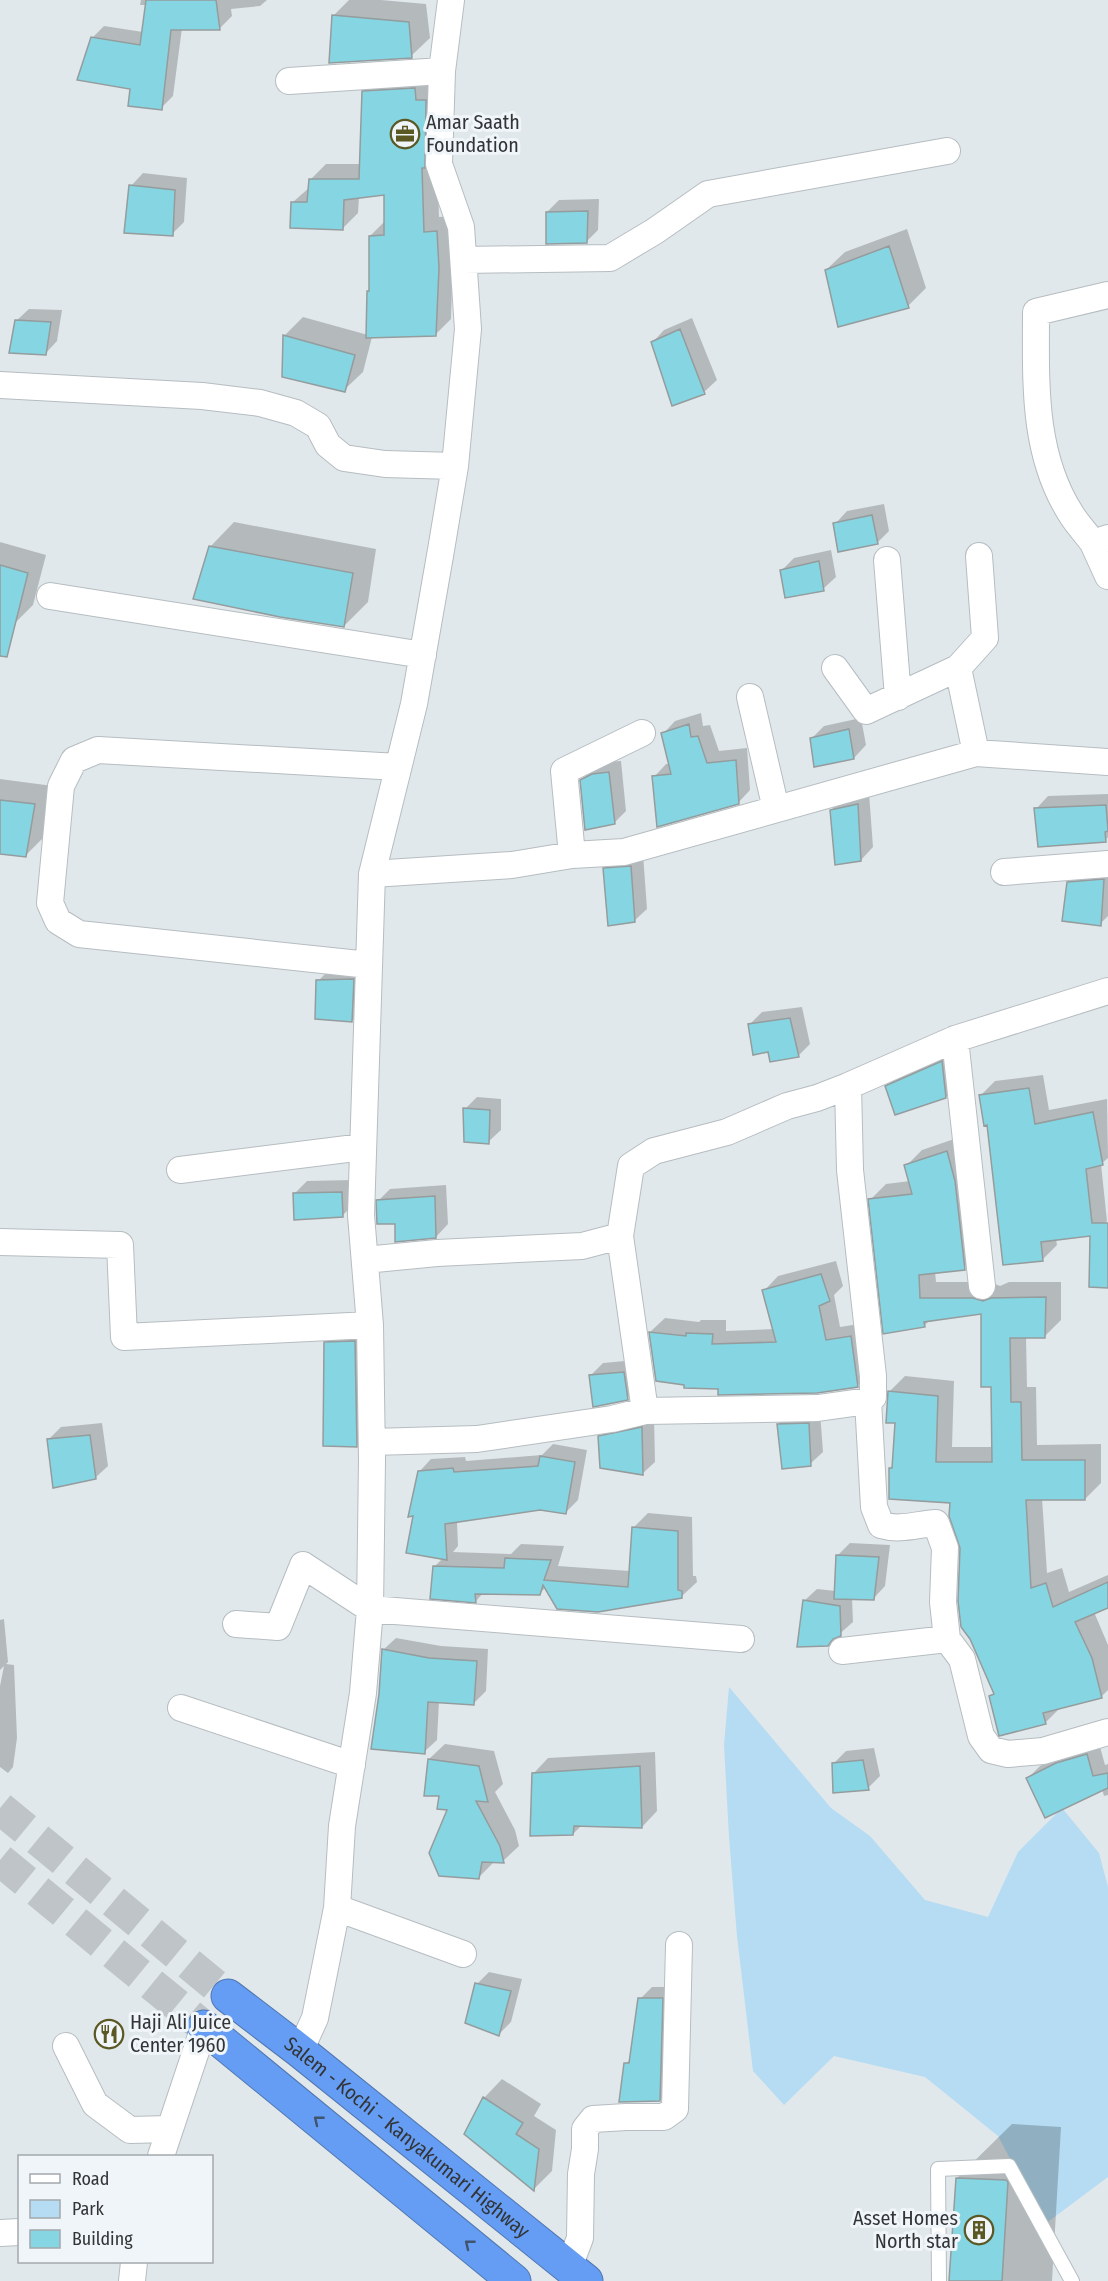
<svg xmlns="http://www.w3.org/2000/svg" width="1108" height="2281" font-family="'Fira Sans Condensed',sans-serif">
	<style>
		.green { fill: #b5dcf2 }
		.shadow { fill: #0003 }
		.building { fill: #85d6e2; stroke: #949c9d; stroke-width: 1.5 }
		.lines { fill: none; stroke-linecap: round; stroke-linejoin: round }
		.highway-tunnel { stroke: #bec4c8; stroke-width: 33; stroke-dasharray: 33 16; stroke-linecap: butt }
		.lane-casing { stroke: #b6bdc0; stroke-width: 16 }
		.street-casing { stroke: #b6bdc0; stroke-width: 28 }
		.highway-casing { stroke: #5278b1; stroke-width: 35 }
		.lane { stroke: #fff; stroke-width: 14 }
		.street { stroke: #fff; stroke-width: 26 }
		.highway { stroke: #649df3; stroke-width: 33 }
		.oneway { stroke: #41546f }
		.labels { text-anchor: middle; stroke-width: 6; stroke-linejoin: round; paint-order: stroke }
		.poi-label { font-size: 20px; fill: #323436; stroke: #eff5f9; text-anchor: start }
		.street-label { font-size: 20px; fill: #323436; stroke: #eff5f9 }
	</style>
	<rect width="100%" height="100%" fill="#e1e8ec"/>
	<path class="green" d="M729 1687 831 1808 870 1836 925 1900 988 1917 1018 1852 1062 1808 1099 1853 1108 1887V2177L1045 2224 998 2136 925 2077 834 2056 784 2105 753 2071 737 1936 729 1837 724 1745Z"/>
	<path class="shadow" d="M141 0H267L260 6 231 9 232 16 220 28H182L173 96 161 108 132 88 92 38 104 26 143 32 147 5H140Z
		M349 0H381L426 4 430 38 411 56 333 16Z
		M430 73 437 154 439 217 452 216 453 252 451 319 435 335 372 337 363 372 344 390 284 376 285 335 303 317 368 335V291L371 289 370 236 385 221V193L359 197 358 213 343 228 293 202 310 187V180L326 164H361L364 92 379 76Z
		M143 173 187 178 184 222 172 234 131 186Z
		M599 199 598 230 586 242 547 212 559 200Z
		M907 229 926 288 908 306 826 270 845 252Z
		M29 309 62 310 57 341 45 354 16 321Z
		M692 318 717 380 704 392 652 343 664 330Z
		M884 504 889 531 877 543 835 524 847 511Z
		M234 522 376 549 368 602 344 626 210 547Z
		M0 542 46 555 33 605 14 624H0Z
		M831 550 836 577 823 589 782 570 794 558Z
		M701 713 703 726 710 725 719 751 747 748 750 790 738 803 654 777 666 764H670L663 734 675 721Z
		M861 718 866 745 854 758 812 738 824 726Z
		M621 761 626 811 614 823 581 780 594 768 606 762Z
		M0 779 53 786 44 837 26 855 0 852Z
		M869 793 873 847 861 860 831 810 843 798Z
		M1108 794V837L1105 841 1036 809 1048 796Z
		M643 854 647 909 634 921 604 869 617 857Z
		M1108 868V916L1100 924 1068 883 1081 871Z
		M365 967 364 1008 352 1021 318 981 330 969Z
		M802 1007 810 1044 798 1056 770 1051 750 1024 762 1012Z
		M954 1050 958 1084 946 1097 887 1086 899 1074Z
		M1043 1075 1049 1110 1107 1099 1108 1158 1101 1164 1107 1221 1093 1235 1056 1239 1057 1245 1043 1259 988 1124 981 1095 995 1081Z
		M477 1097 501 1099V1130L488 1142 465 1109Z
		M963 1136 980 1252 964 1268 935 1271 936 1282H990L1000 1286 1009 1282H1061V1320L1045 1336H1026L1027 1387H1036L1037 1445 1101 1444V1483L1085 1499 1042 1498 1047 1573 1062 1568 1069 1592 1108 1575V1606L1094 1612 1108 1645V1690L1101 1697 1061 1707 1045 1723 991 1696 994 1692 951 1502 890 1468 893 1465 897 1422 889 1392 905 1376 954 1381 952 1447H993L992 1385 982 1312 931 1319 924 1326 870 1200 886 1184 910 1181 906 1166 922 1150Z
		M353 1180 355 1203 342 1216 295 1193 307 1181Z
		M446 1185 448 1224 436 1237 396 1223 378 1201 390 1189Z
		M836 1261 843 1286 834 1295 840 1327 865 1323 872 1371 857 1386 719 1387 650 1332 665 1318 699 1322 701 1320H726V1331L774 1329 764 1291 778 1276Z
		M373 1323 375 1427 356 1445 326 1343 344 1324Z
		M636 1360 640 1386 627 1398 591 1375 603 1363Z
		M790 1412H820L823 1452 810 1464 778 1424Z
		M654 1416 655 1462 642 1474 600 1437 612 1424Z
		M102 1423 108 1466 95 1478 48 1440 61 1427Z
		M553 1444 587 1450 578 1500 565 1513 540 1508 457 1521 458 1546 453 1552 511 1554 521 1544 564 1546 558 1566 630 1571 633 1528 648 1513 692 1517 693 1576H696L697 1582 682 1596 546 1587 539 1594 484 1592 476 1601 434 1567 443 1558 414 1515 419 1472 431 1459 465 1457 466 1461 542 1455Z
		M850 1543 890 1545 885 1586 873 1599 852 1598 853 1622 827 1645 804 1601 817 1589 836 1591 838 1555Z
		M4 1619 8 1662 6 1664 14 1665 17 1738 13 1767 8 1773 0 1767V1686L4 1666 0 1670V1620Z
		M396 1638 441 1646 488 1649 486 1691 474 1703 439 1701 437 1740 424 1752 381 1694 383 1650Z
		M1099 1743 1105 1765 1108 1764V1795L1104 1796 1102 1789 1028 1778 1040 1766 1070 1751Z
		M445 1744 494 1751 503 1784 495 1792 515 1830 519 1846 503 1861 494 1862 478 1878 450 1809 441 1795 429 1759Z
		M874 1748 880 1776 868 1788 834 1763 846 1751Z
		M655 1752 657 1811 642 1827 582 1825 573 1834 533 1774 548 1758Z
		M489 1972 522 1979 511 2022 499 2034 477 1984Z
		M652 1987H674L672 2087 660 2100 625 2064 631 2059 640 1999Z
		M502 2079 541 2104 534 2116 556 2130 552 2171 534 2189 466 2134 484 2098Z
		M1012 2124 1061 2127 1052 2281H951L957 2178Z"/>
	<path class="building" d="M146 0H216L220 30H171L162 110 128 106 130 89 77 80 91 37 140 45Z
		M332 15 409 22 412 58 329 63Z
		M415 88 416 100H426L425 168H422L424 232 437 231 439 268 436 336 366 338 367 291H369V236L384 235V195L344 200 343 230 290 228 291 202H307L309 179H359L362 91Z
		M129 185 175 190 173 236 124 233Z
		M588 211 587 243 546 244V212Z
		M889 246 909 308 838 327 825 270Z
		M15 320 51 322 46 355 9 353Z
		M680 329 705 394 672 406 651 342Z
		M283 335 355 355 345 392 282 377Z
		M872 515 878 544 838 552 833 523Z
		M209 546 353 573 344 627 280 617 193 599Z
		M819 561 824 591 785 598 780 570Z
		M0 565 28 573 7 657 0 656Z
		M689 724 691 737 698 736 707 763 736 760 739 804 657 827 652 776 671 774 661 733Z
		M849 729 854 759 814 767 810 738Z
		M609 772 615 824 585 830 580 780 592 774Z
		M0 800 35 804 26 857 0 854Z
		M858 804 861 861 835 865 830 810Z
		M1106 805 1108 831 1105 832 1106 842 1038 847 1034 808Z
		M631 866 635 922 608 926 603 868Z
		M1104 879 1101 926 1062 921 1067 882Z
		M354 979 352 1022 315 1019 316 980Z
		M790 1018 799 1057 770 1062 768 1052 753 1055 748 1024Z
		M942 1061 946 1098 895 1115 885 1086Z
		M1029 1088 1035 1124 1093 1112 1103 1165 1086 1169 1092 1223H1108V1288L1089 1287 1090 1236 1041 1242 1043 1261 1003 1265 987 1125 984 1126 979 1095Z
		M463 1108 490 1110 489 1144 464 1142Z
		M947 1151 955 1181 965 1270 919 1275 920 1298H973L983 1301 991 1298 1046 1297 1045 1338H1010L1011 1402H1021L1022 1460H1085V1500H1026L1031 1588 1046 1583 1053 1607 1108 1582V1608L1075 1622 1092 1658 1102 1698 1043 1713 1046 1724 999 1736 989 1696 994 1694 970 1639 961 1627 958 1601 960 1548 949 1516 950 1503 889 1499V1468H892L895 1423H886L888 1391 938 1396 936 1462H992L991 1387H981V1314L924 1322 925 1327 883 1334 868 1199 912 1194 904 1165Z
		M342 1192 343 1217 294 1220 293 1193Z
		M435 1196 436 1238 395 1242V1224H377L376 1200Z
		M821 1274 830 1301 819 1306 826 1340 851 1336 858 1387 817 1393 718 1395V1389L684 1388V1385L656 1381 649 1332 686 1336V1333L713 1334 712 1344 776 1342 762 1290Z
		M355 1341 357 1447 323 1446 324 1342Z
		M624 1372 628 1400 593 1407 589 1375Z
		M809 1423 811 1466 782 1469 777 1424Z
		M642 1427 643 1475 600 1468 598 1436Z
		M90 1435 96 1479 53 1488 47 1439Z
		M540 1456 575 1462 566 1514 540 1510 445 1524 447 1560 406 1553 413 1516 408 1517 418 1471 453 1468 454 1472 538 1466Z
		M632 1527 678 1531V1590L682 1591V1598L598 1612 557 1609 543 1585 540 1595 475 1594 476 1603 430 1599 433 1566 504 1568 505 1558 551 1560 544 1580 628 1587Z
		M836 1555 879 1557 874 1600 834 1599Z
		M803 1600 840 1606 841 1636 833 1639 828 1646 797 1647Z
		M382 1649 429 1658 477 1661 474 1705 428 1702 425 1754 371 1749 379 1694Z
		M1087 1754 1093 1776 1108 1773V1788L1045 1818 1026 1778 1056 1763Z
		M428 1759 479 1766 488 1802 476 1801 500 1846 504 1863 482 1862 479 1879 439 1876 429 1853 447 1810 437 1809 439 1796H424Z
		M863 1760 869 1790 833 1793 832 1763Z
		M640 1766 642 1828 574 1826 573 1835 530 1836 532 1773Z
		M475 1983 511 1991 499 2036 465 2023Z
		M638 1998H663L660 2101 619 2102 624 2063H629Z
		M483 2097 523 2123 516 2134 539 2149 534 2191 464 2134Z
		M956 2178 1006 2180 1008 2182 1002 2281H949Z"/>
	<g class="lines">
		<path class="highway-tunnel" d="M0 1808 228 1996
			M0 1860 204 2027"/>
		<g class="lane-casing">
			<path id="lane" d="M939 2281 938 2169 1009 2166 1072 2281"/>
		</g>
		<g class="street-casing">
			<path id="street" d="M289 81 442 71
				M464 260 610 258 655 231 708 194 947 151
				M0 385 202 396 260 403 296 413 318 426 328 445 344 458 385 464 455 466
				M1108 538 1093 543 1108 576
				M1093 543C1086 533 1077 524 1071 514 1032 453 1036 381 1036 312L1108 295
				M887 560 898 697
				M50 596 423 655
				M835 668 866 711 958 668
				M750 697 776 809
				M976 753 958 668 985 638 979 556
				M572 855 564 771 642 733
				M1004 872 1108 864
				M372 874 512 865 572 855 624 852 976 753 1108 762
				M369 965 79 934 58 921 50 903 61 786 74 760 98 750 398 767
				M955 1039 982 1286
				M848 1086 850 1170 873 1376V1397L868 1401 874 1507 881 1525C901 1531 917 1524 936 1523L945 1548 943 1602 947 1639 962 1659 981 1736 991 1750 1008 1754 1043 1751 1108 1732
				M180 1170 363 1147
				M620 1236 645 1411
				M0 1242 120 1245 124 1337 370 1325
				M365 1260 437 1253 582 1246 620 1236 631 1166 654 1151 727 1132 787 1106 817 1098 848 1086 955 1039 1108 991
				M372 1442 477 1439 612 1419 645 1411 818 1408 868 1401
				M236 1624 278 1627 303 1565 370 1609 741 1639
				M842 1651 947 1639
				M181 1708 352 1765
				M337 1908 463 1954
				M66 2046 95 2104 130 2130 170 2129
				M300 2051 315 2018 337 1908 342 1826 363 1693 370 1609 372 1460 370 1325 361 1215 372 874 414 704 441 550 455 466 468 329 461 227 439 164 442 71 451 0
				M161 2156 204 2027
				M0 2233 20 2232
				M569 2267 580 2238 581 2174 585 2149V2129L593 2119 626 2117H664L675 2109 679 1945
				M132 2281 134 2262"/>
		</g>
		<g class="highway-casing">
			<g id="highway">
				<path id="s1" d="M228 1996 300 2051 586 2281"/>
				<path d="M204 2027 514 2281"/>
			</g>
		</g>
		<use href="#lane" class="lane"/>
		<use href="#street" class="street"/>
		<use href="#highway" class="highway"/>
	</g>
	<defs><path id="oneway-chevron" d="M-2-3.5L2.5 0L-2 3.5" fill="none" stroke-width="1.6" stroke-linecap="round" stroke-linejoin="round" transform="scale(1.5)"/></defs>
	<g class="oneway">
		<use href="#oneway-chevron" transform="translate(318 2120) rotate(-141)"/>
		<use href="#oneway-chevron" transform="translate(469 2244) rotate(-141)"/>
	</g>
	<defs>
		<g id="office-ring" transform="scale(1.5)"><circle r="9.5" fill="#eff5f9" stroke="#5b5824" stroke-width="1.5"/><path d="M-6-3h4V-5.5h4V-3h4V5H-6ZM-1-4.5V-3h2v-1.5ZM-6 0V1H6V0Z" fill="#5b5824"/></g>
		<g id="restaurant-ring" transform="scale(1.5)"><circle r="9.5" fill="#eff5f9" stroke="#5b5824" stroke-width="1.5"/><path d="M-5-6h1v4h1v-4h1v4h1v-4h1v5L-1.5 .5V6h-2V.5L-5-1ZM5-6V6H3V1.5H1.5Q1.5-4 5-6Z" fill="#5b5824"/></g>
		<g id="building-ring" transform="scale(1.5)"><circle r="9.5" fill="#eff5f9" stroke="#5b5824" stroke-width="1.5"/><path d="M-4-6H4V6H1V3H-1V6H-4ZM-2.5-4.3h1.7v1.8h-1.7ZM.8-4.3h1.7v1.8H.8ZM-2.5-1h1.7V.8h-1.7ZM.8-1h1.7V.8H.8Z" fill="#5b5824"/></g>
	</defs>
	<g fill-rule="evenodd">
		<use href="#office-ring" x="405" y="134"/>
		<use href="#restaurant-ring" x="109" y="2034"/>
		<use href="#building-ring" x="979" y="2230"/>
	</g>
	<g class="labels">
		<g class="poi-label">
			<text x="426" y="129">Amar Saath<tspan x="426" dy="23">Foundation</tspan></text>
			<text x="130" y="2029">Haji Ali Juice<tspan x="130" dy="23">Center 1960</tspan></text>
			<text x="958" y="2225" text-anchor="end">Asset Homes<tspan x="958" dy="23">North star</tspan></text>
		</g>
		<g class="street-label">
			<text dy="7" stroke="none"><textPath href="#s1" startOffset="228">Salem - Kochi - Kanyakumari Highway</textPath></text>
		</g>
	</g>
	<rect x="18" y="2155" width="195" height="108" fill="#eff5f9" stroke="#a3a8ab" stroke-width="1.5"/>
	<rect x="30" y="2174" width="30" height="9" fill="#ffffff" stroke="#a3a8ab" stroke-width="1.5"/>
	<text x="72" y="2185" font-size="18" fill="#323436">Road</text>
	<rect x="30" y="2200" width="30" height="18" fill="#b5dcf2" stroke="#a3a8ab" stroke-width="1.5"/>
	<text x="72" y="2215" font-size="18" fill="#323436">Park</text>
	<rect x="30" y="2230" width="30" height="18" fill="#85d6e2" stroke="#a3a8ab" stroke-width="1.5"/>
	<text x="72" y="2245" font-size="18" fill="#323436">Building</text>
</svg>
